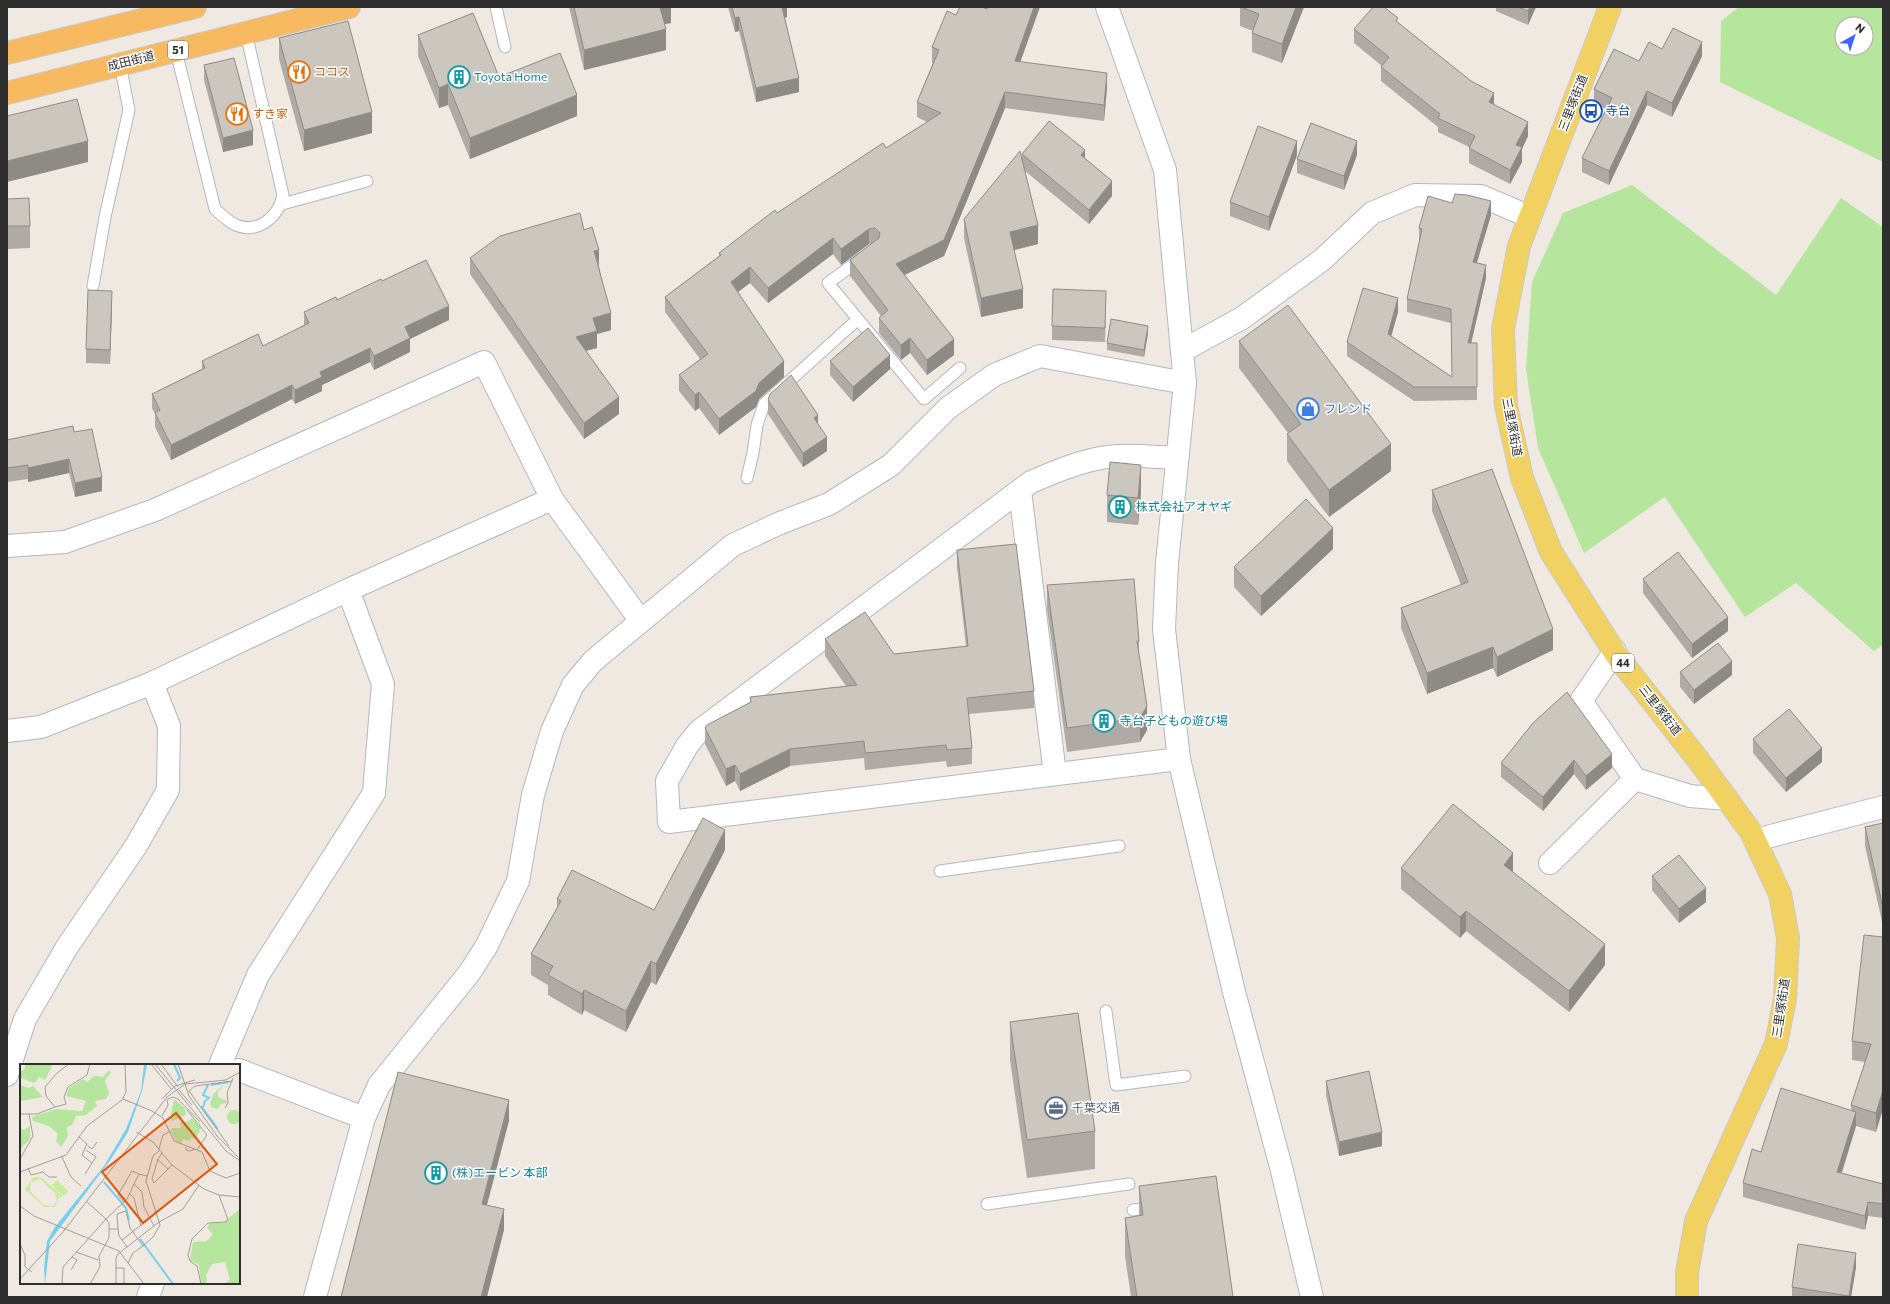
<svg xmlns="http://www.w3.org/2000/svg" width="1890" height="1304" font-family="Commissioner,'Noto Sans JP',sans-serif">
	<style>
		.green { fill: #b6e59e; fill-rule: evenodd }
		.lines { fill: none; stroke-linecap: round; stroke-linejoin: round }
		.service-casing { stroke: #b4b7c1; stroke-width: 13 }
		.minor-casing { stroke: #b4b7c1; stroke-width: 24 }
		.tertiary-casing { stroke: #b4b7c1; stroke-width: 24 }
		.primary-casing { stroke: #c9c9c9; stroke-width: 24 }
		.trunk-casing { stroke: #c9c9c9; stroke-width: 24 }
		.service { stroke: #fff; stroke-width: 11 }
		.minor { stroke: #fff; stroke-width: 22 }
		.tertiary { stroke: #fff; stroke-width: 22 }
		.primary { stroke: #f2d163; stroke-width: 22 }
		.trunk { stroke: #f8ba60; stroke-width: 22 }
		.wall { fill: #afaba4 }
		.shaded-wall { fill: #8e8b86 }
		.building { fill: #cbc7bf; stroke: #8e8b86 }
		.labels { text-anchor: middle; stroke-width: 3; stroke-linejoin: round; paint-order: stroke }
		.shield { fill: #fff; stroke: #6d6d6d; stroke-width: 1 }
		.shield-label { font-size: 11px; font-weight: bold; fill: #2e2e2e }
		.street-label { font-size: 12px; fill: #2e2e2e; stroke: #fff }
		.food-label { font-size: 12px; fill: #c56008; stroke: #fff; text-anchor: start }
		.culture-label { font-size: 12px; fill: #0d838f; stroke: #fff; text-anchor: start }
		.transit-label { font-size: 12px; fill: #164399; stroke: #fff; text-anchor: start }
		.shop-label { font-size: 12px; fill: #366cbe; stroke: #fff; text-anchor: start }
		.service-label { font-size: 12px; fill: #4e5e75; stroke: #fff; text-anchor: start }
		.inset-river { fill: none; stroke: #75cff0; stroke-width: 2 }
		.inset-road { fill: none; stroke: #a29e99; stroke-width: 1 }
		.view { fill: #df570e; fill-opacity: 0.15; stroke: #df570e; stroke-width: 2 }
		.inset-edge { fill: none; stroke: #2e2e2e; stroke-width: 2 }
	</style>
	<rect width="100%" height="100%" fill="#efe9e1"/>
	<path class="green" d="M1739 7H1883V162L1720 82 1721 21ZM1842 24H1866V48H1842Z
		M1632 185 1776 295 1841 198 1883 227V645L1874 651 1796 583 1745 617 1665 497 1584 553 1538 448 1526 369 1532 282 1563 213Z"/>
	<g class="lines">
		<g class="service-casing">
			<path id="service" d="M496 7 505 47
				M176 51 215 209C220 214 226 219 232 223 255 236 278 219 283 195L246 33
				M282 204 367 181
				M861 259 828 283 924 399 960 368
				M93 286 105 217 129 110 120 64
				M747 478 753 453 757 425 764 404 858 319
				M940 871 1119 846
				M1106 1011 1116 1085 1185 1076
				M987 1204 1129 1184
				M1133 1210 1152 1208"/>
		</g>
		<g class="minor-casing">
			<path id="minor" d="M1182 351 1242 318 1322 260 1372 213 1415 195 1481 196 1530 217
				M1176 458C1150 457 1121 453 1096 459 1073 464 1052 473 1031 482L699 731 687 746 667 781 669 822 1179 759
				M1020 491 1055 774
				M7 546 65 542 155 510 484 362 552 499
				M1615 651 1581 701 1635 779 1690 796 1727 799
				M7 731 41 727 152 683 348 590
				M1755 840 1883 807
				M1550 863 1635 779
				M220 1065 258 975 374 793 383 684 348 590 552 499 641 621
				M239 1070 364 1118
				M7 1075 25 1019 67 947 136 846 168 790 169 726 152 683
				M148 1297 153 1283
				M315 1297 364 1118 379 1085 470 972 486 947 518 881 533 795 552 731 573 685 593 661 733 545 780 523 829 504 891 465 948 408 994 375 1040 356 1185 383"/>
		</g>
		<g class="tertiary-casing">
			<path id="tertiary" d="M1107 7 1165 170 1185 383 1167 563 1164 629 1179 759 1234 992 1281 1167 1312 1297"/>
		</g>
		<g class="primary-casing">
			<path id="primary" d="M1610 7 1519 246 1503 329 1506 406 1522 478 1551 552 1617 656 1699 761 1751 832 1780 894 1788 938 1785 999 1776 1044 1696 1221 1687 1273V1297"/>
		</g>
		<g class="trunk-casing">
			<path id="trunk" d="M7 53 195 7
				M7 93 349 7"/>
		</g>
		<use href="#service" class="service"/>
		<use href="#minor" class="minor"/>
		<use href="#tertiary" class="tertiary"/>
		<use href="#primary" class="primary"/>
		<use href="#trunk" class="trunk"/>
	</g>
	<path class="wall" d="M569 7H671V23L665 24 666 50 584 70Z
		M728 7H787V17L784 18 799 92 756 102 739 31 735 32Z
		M1240 7H1304L1282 63 1252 52V33L1253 31 1240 26Z
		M1496 7H1536L1528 25 1496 11Z
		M1398 23 1494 104 1528 136 1522 149V162L1510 184 1469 163V147L1438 132V127L1381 81V67L1382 66 1354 43V29Z
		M418 35 499 77 577 116 470 159 448 105 439 108 418 56Z
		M279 38 372 133 304 151 279 59Z
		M932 47 1020 62 1107 88 1104 121 1005 108 944 256 904 275 954 355 927 375 910 353 901 360 879 333V318L881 316 850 276V260L871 244H869L841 265 833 254 768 303 750 283 738 292 784 377 759 399 756 407 719 435 699 408 695 411 679 391V375L700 359 665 312V297L719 256V253L777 213 886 148 927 122 917 117V102L933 63H932Z
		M1662 49 1702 56 1672 117 1647 105 1609 185 1582 172V158L1606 109 1594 103V89L1639 61Z
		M204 65 253 145 223 152 204 80Z
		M1022 154 1085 159 1112 196 1089 224 1025 171 1038 244 1014 250 1023 308 981 317 964 238V219L1022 158Z
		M1297 155 1269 231 1230 216V202Z
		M1357 155 1344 190 1297 173V159Z
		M7 199 30 226V248L7 249Z
		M1491 215 1477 263 1486 278 1471 343H1477V400L1414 401 1347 356V342L1398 312 1391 336 1452 377 1451 323 1407 312V299L1420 242H1419V228Z
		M584 230 599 266 611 330 597 334V348L586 351 619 414 584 439 470 274V258Z
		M382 281 449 320 410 339V352L374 370 370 362 322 385V391L295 404 292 399 171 460 155 427V414L152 408V394L202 369V361L263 346 304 325V312L337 300Z
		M112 305 110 364 86 363V349Z
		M1106 305 1105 342 1052 340V326Z
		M1148 333 1144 357 1107 350V343Z
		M1239 341 1391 471 1329 517 1287 461V434L1288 433 1239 368Z
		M830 361 890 369 853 402 830 375Z
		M768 400 818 424 827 451 803 467 768 414Z
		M74 432 102 491 75 497 69 473 28 482V479L7 482V440Z
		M1432 490 1553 650 1497 677 1493 668 1427 694 1401 628V608L1461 585 1432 511Z
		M1141 492 1138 525 1107 522V495Z
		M1333 549 1261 616 1234 587V567Z
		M957 550 1034 691V708L968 714 972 748V764L947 767 946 761 865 770 864 758 790 766 740 791 735 781 726 786 705 744V728L750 703V697L846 686 825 656V639L894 654 966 646 957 567Z
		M1643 579 1728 631 1692 658 1643 593Z
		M1047 585 1139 641V655L1147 730 1140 742 1067 752 1047 609Z
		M1680 672 1732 675 1694 704 1680 687Z
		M1533 723 1612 768 1586 790 1574 774 1543 811 1501 777V763Z
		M1753 739 1822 762 1786 792 1753 753Z
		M1883 823V926L1865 846V827Z
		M725 850 656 985 651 982 626 1032 584 1010 582 1015 548 995V985L531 975V954L557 908V899L654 910Z
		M1401 868 1513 872 1605 965 1569 1012 1466 931 1460 938 1401 889Z
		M1652 876 1706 902 1679 923 1652 890Z
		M1883 937 1876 1132 1856 1126 1842 1173 1883 1184V1218L1868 1216 1865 1230 1743 1197V1183L1761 1152 1851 1110V1105L1865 1062 1852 1060V1041Z
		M1010 1022 1095 1131V1169L1027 1178 1010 1060Z
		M1326 1081 1382 1146 1339 1156 1326 1095Z
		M1139 1186 1233 1297H1131L1125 1256V1218L1139 1216Z
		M1856 1267 1851 1297H1792V1287Z"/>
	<path class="shaded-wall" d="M660 7H671V23L660 25Z
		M781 7H787V17L781 19Z
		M1034 7H1040L1015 77V61Z
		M1296 7H1304L1282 63V44Z
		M1530 7H1536L1528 25V11Z
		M739 17V31L735 32V18Z
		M666 29V50L584 70V50Z
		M1702 42V56L1672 117V103Z
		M1107 73V88L1104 121V105Z
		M799 78V92L756 102V88Z
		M448 84V105L439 108V88Z
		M1647 91V105L1609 185V171Z
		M1005 92V108L944 256 896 279V264Z
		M1494 93V107L1489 102Z
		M577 95V116L470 159V138Z
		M372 112V133L304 151V130Z
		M1528 122V136L1522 149V162L1510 184V170L1516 145Z
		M253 130V145L223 152V138Z
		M88 141V162L7 182V161Z
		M1297 141V155L1269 231V217Z
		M1357 141V155L1344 190V176Z
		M1085 150V164L1081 155Z
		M1112 181V196L1089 224V210Z
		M1491 201V215L1473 275V262Z
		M1038 225V244L1010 251V232Z
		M869 229V244L841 265V249Z
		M833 238V254L768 303V288Z
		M599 250V266L594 251Z
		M1486 265V278L1468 357V343Z
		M750 267V283L731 297V282Z
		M1023 289V308L981 317V298Z
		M112 291V305L110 364V350Z
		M1398 298V312L1388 348V334Z
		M449 306V320L410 339V352L374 370V356L405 327Z
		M611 313V330L597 334V348L576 353V337L593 318Z
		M1148 326V333L1144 357V350Z
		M910 338V353L901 360V345Z
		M954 339V355L927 375V360Z
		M370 348V362L322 385V391L295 404V390L320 372Z
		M890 355V369L853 402V387Z
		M784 361V377L759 399 756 407 719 435V419Z
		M292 385V399L171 460V445Z
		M699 392V408L695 411V395Z
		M619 397V414L584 439V423Z
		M818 415V429L814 418Z
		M827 437V451L803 467V453Z
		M1391 444V471L1329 517V490Z
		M69 459V473L28 482V468Z
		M1141 465V492L1138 525V498Z
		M102 477V491L75 497V483Z
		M1333 528V549L1261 616V596Z
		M1728 617V631L1692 658V644Z
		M1553 629V650L1497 677V657Z
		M1493 647V668L1427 694V673Z
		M1732 661V675L1694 704V690Z
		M1147 706V730L1140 742V718Z
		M1822 748V762L1786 792V778Z
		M790 749V766L740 791V774Z
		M1612 754V768L1586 790V776Z
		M1574 760V774L1543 811V797Z
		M735 765V781L726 786V769Z
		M725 830V850L656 985V964Z
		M1513 853V874L1504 865Z
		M1706 888V902L1679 923V909Z
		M1466 911V931L1460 938V917Z
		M1605 944V965L1569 1012V991Z
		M651 961V982L626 1032V1011Z
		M584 990V1010L582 1015V994Z
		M1883 1090V1109L1876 1132V1113Z
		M509 1100V1121L482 1224V1204Z
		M1856 1112V1126L1837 1186V1172Z
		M1382 1132V1146L1339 1156V1142Z
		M1868 1202V1216L1865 1230V1216Z
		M504 1209V1230L487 1297H481Z
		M1856 1253V1267L1851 1297H1849Z"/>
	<path class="building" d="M574 7H660L666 29 584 50Z
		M732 7H782L799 78 756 88 739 17 735 18Z
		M960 7H982L987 9 988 7H1034L1015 61 1107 73 1104 105 1005 92 944 240 896 264 954 339 927 360 910 338 901 345 879 318 888 310 850 260 879 238 880 233 875 228 869 229 841 249 833 238 768 288 750 267 731 282 784 361 759 383 756 391 719 419 699 392 695 395 679 375 708 354 665 297 721 255 719 253 775 210 777 213 883 143 886 148 941 113 917 102 939 50 932 47 947 11 956 15Z
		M1241 7H1296L1282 44 1252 33 1259 14Z
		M1373 7H1384L1398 18 1396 21 1471 81 1494 93 1489 102 1528 122 1516 145 1522 147 1510 170 1469 148 1475 136 1438 118 1440 114 1381 67 1389 57 1354 29Z
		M1518 7H1530L1528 11Z
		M473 13 499 77 560 53 577 95 470 138 448 84 439 88 418 35Z
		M348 21 372 112 304 130 279 38Z
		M1673 28 1702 42 1672 103 1647 91 1609 171 1582 158 1612 98 1594 89 1614 49 1639 61 1649 42 1662 49Z
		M234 58 253 130 223 138 204 65Z
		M77 99 88 141 7 161V116Z
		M1049 121 1085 150 1081 155 1112 181 1089 210 1022 154Z
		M1311 123 1357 141 1344 176 1297 159Z
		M1258 126 1297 141 1269 217 1230 202Z
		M1020 151 1038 225 1010 232 1023 289 981 298 964 219Z
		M1455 194 1467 195 1491 201 1473 262 1486 265 1468 343H1477V387H1414L1347 342 1363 288 1398 298 1388 334 1452 377 1451 309 1407 299 1422 229 1419 228 1428 196 1452 203Z
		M29 198 30 226H7V199Z
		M580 213 584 230 592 227 599 250 594 251 611 313 593 318 597 331 576 337 619 397 584 423 470 258 500 236Z
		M426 260 449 306 405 327 410 338 374 356 370 348 320 372 322 377 295 390 292 385 171 445 155 413 160 410 152 394 205 368 202 361 258 334 263 346 309 323 304 312 336 297 337 300 381 279 382 281Z
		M1053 289 1106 291 1105 328 1052 326Z
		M88 290 112 291 110 350 86 349Z
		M1288 305 1391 444 1329 490 1287 434 1301 424 1239 341Z
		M1111 319 1148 326 1144 350 1107 343Z
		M868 328 890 355 853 387 830 361Z
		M791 375 818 415 814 418 827 437 803 453 768 400 770 394Z
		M73 426 74 432 92 429 102 477 75 483 69 459 28 468V465L7 468V440Z
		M1110 462 1141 465 1138 498 1107 495Z
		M1492 469 1553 629 1497 657 1493 647 1427 673 1401 608 1468 582 1432 490Z
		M1306 499 1333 528 1261 596 1234 567Z
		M1016 544 1034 691 967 698 972 748 947 750 946 745 865 753 864 741 790 749 740 774 735 765 726 769 705 728 707 725 751 702 750 697 857 685 825 639 865 612 894 654 968 646 957 550Z
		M1678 552 1728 617 1692 644 1643 579Z
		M1134 579 1139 641H1137L1147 706 1140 718 1067 728 1047 585Z
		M1718 643 1732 661 1694 690 1680 672Z
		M1567 692 1612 754 1586 776 1574 760 1543 797 1501 763 1533 723Z
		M1789 709 1822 748 1786 778 1753 739Z
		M1453 804 1513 853 1504 865 1605 944 1569 991 1466 911 1460 917 1401 868Z
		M703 818 725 830 656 964 651 961 626 1011 584 990 582 994 548 975 553 966 531 954 561 901 557 899 572 870 654 910Z
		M1883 823V908L1865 827Z
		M1679 855 1706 888 1679 909 1652 876Z
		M1864 935 1883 937V1090L1876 1113 1851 1105 1871 1044 1852 1041Z
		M1078 1013 1095 1131 1027 1140 1010 1022Z
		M1369 1071 1382 1132 1339 1142 1326 1081Z
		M398 1072 509 1100 482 1204 504 1209 481 1297H341Z
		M1781 1088 1856 1112 1837 1172 1883 1184V1204L1868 1202 1865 1216 1743 1183 1752 1149 1761 1152Z
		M1216 1176 1233 1297H1137L1125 1218 1143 1215 1139 1186Z
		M1798 1244 1856 1253 1849 1296 1792 1287Z"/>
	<defs>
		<g id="restaurant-ring" transform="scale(1.15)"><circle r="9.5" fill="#fff" stroke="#e8710a" stroke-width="1.5"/><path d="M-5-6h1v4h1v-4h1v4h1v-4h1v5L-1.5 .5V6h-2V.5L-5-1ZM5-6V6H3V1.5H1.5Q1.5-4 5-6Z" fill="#e8710a"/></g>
		<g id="building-ring" transform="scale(1.15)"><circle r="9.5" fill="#fff" stroke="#0f9aa8" stroke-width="1.5"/><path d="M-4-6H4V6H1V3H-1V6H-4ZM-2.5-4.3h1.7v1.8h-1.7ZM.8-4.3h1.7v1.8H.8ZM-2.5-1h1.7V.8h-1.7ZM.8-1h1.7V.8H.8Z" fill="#0f9aa8"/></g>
		<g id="bus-ring" transform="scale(1.15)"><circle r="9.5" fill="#fff" stroke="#1a4fb4" stroke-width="1.5"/><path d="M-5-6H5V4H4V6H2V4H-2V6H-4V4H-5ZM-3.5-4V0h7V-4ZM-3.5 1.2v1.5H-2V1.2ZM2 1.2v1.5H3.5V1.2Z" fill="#1a4fb4"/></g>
		<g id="shop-ring" transform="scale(1.15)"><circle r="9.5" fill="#fff" stroke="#3f7fe0" stroke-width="1.5"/><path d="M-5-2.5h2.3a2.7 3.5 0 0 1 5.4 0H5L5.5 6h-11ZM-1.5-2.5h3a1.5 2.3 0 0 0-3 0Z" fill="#3f7fe0"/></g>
		<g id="office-ring" transform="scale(1.15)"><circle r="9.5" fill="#fff" stroke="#5c6f8a" stroke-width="1.5"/><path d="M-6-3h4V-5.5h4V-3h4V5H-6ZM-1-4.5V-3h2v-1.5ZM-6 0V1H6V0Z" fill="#5c6f8a"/></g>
	</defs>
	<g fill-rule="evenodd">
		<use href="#restaurant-ring" x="299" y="72"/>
		<use href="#building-ring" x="459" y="77"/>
		<use href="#bus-ring" x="1591" y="111"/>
		<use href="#restaurant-ring" x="237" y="114"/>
		<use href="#shop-ring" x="1308" y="409"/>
		<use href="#building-ring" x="1120" y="507"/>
		<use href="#building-ring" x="1104" y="721"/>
		<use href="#office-ring" x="1056" y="1108"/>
		<use href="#building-ring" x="436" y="1173"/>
	</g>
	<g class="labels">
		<g class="shield">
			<rect x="168" y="41" width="20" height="18" rx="3"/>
			<rect x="1612" y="654" width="22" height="18" rx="3"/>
		</g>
		<g class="shield-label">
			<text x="178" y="54">51</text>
			<text x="1623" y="667">44</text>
		</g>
		<g class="street-label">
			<text transform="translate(131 61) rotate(-14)" y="4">成田街道</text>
			<text transform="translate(1573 103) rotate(-69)" y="4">三里塚街道</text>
			<text transform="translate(1512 427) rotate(79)" y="4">三里塚街道</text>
			<text transform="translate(1660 710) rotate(52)" y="4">三里塚街道</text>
			<text transform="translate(1781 1008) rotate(-82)" y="4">三里塚街道</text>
		</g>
		<g class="food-label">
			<text x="314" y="76">ココス</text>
			<text x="252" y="118">すき家</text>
		</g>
		<g class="culture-label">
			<text x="474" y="81">Toyota Home</text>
			<text x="1136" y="511">株式会社アオヤギ</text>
			<text x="1120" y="725">寺台子どもの遊び場</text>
			<text x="452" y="1177">(株)エービン 本部</text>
		</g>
		<g class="transit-label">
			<text x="1606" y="115">寺台</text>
		</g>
		<g class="shop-label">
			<text x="1324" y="413">フレンド</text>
		</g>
		<g class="service-label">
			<text x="1072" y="1112">千葉交通</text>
		</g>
	</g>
	<g transform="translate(20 1064)">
		<rect width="220" height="220" fill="#efe9e1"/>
		<path d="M6 0H33L25 16 19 13 15 19 0 14V7L4 6ZM88 7 91 8 85 17 89 29 86 35 75 37 77 42 66 51 56 52 52 61 47 63 48 72 41 83 36 77 38 70 29 62 13 57 12 53 36 45 62 47 66 37 46 32 49 24 63 15 67 18 74 12 83 13ZM205 20 198 28V33L207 37V39L201 40 197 45 192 43 190 40 194 29ZM0 21 9 24 13 22 23 33 0 37ZM154 35 165 44 166 51 152 57 150 55ZM207 53a7 7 0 1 1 14 0a7 7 0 1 1-14 0ZM172 54 181 64 176 75 171 74 170 77 163 75 161 80 156 77 150 67 152 64H161L160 58 169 57ZM10 62V75L0 85V64L4 66ZM220 145V220H204L210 216 205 198 192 200 186 211 187 220H181L179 201 170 196 173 178 187 177 193 170 187 164 190 159H203Z" fill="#b6e59e"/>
		<path d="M14 113 22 114 44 133H39L35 143H24L5 125ZM20 115 36 130 37 137 33 142 24 141 10 127 11 118ZM37 116 48 127 44 132 32 121Z" fill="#c9ec9a" fill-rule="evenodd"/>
		<path d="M127 0 122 27 108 68 91 95 30 177 25 220 24 204 27 177 35 163 84 102 106 65 121 27 124 1Z" fill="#75cff0"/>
		<path class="inset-river" d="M154 0 160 14 157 17M191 21 209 18M181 42 198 65M183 43 185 37 189 34 183 31 188 21M84 118 106 144 109 156M120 175 153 220"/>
		<path class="inset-road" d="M131 0 152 26M135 0 206 87 220 97M141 0 158 23M158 0 169 32 197 72M159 26 172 41M103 35 132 47M142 35 155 22 175 16M148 35 153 33 158 35 180 58M35 43 46 40 44 33 48 23 67 11 70 0M205 44 208 39 207 29 213 14M167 46 187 71 177 86M132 47 143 54 154 77 182 88 190 107 206 114 220 109M0 50H17L35 43 26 32 25 23 37 9 49 0M142 52 148 41 147 35M116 68 133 78 152 101 184 125 199 131 220 133M196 71 218 93M59 73 67 80 62 91 72 99 65 110M68 82 72 85 77 78M209 82 169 27 175 22 213 17M166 83V86L170 87 175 85M139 85 143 71 149 68M66 86 76 93 72 99M142 89 138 95 132 115 134 119 152 101M42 93 51 113 61 122M0 95 13 72 9 50M137 95 148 105M8 104 11 111 23 108 29 113H37M0 108 46 91 67 62 102 36 106 28 105 0M127 112 119 110 114 120 122 128 124 143 134 162M110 130 114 134 121 162M66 137 86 155M104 138 98 131 112 107 119 110M0 142 14 152 99 187 124 220M97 150 106 147 110 164 123 182 113 189 108 199M97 150 98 165M102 176 129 155M0 180 5 191V203L12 208M123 182 133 173 140 161 126 117 133 92 140 86M107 183 99 172 98 165H89V159L86 155 107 135 114 120M56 188 78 196M96 204H104V220M51 206 57 196 52 193M0 215 43 168 147 33 165 20 206 16 220 8M42 220 43 203 86 155M70 220 80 203 79 192 89 174V165M96 220V194L98 190 139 158 163 145 179 121M181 220 177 202 170 197 168 191 172 175 188 159 205 158 208 156 199 131"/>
		<path class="view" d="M156 49 197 100 123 159 82 108Z"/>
		<rect width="220" height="220" class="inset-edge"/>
	</g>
	<rect width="1890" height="1304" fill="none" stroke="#2e2e2e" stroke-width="16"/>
	<g transform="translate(1854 36) rotate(39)"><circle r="19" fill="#ffffff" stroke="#ababab"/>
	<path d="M0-3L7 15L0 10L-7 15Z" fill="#4264fb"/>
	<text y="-6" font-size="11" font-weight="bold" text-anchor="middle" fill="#2e2e2e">N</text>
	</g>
</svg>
